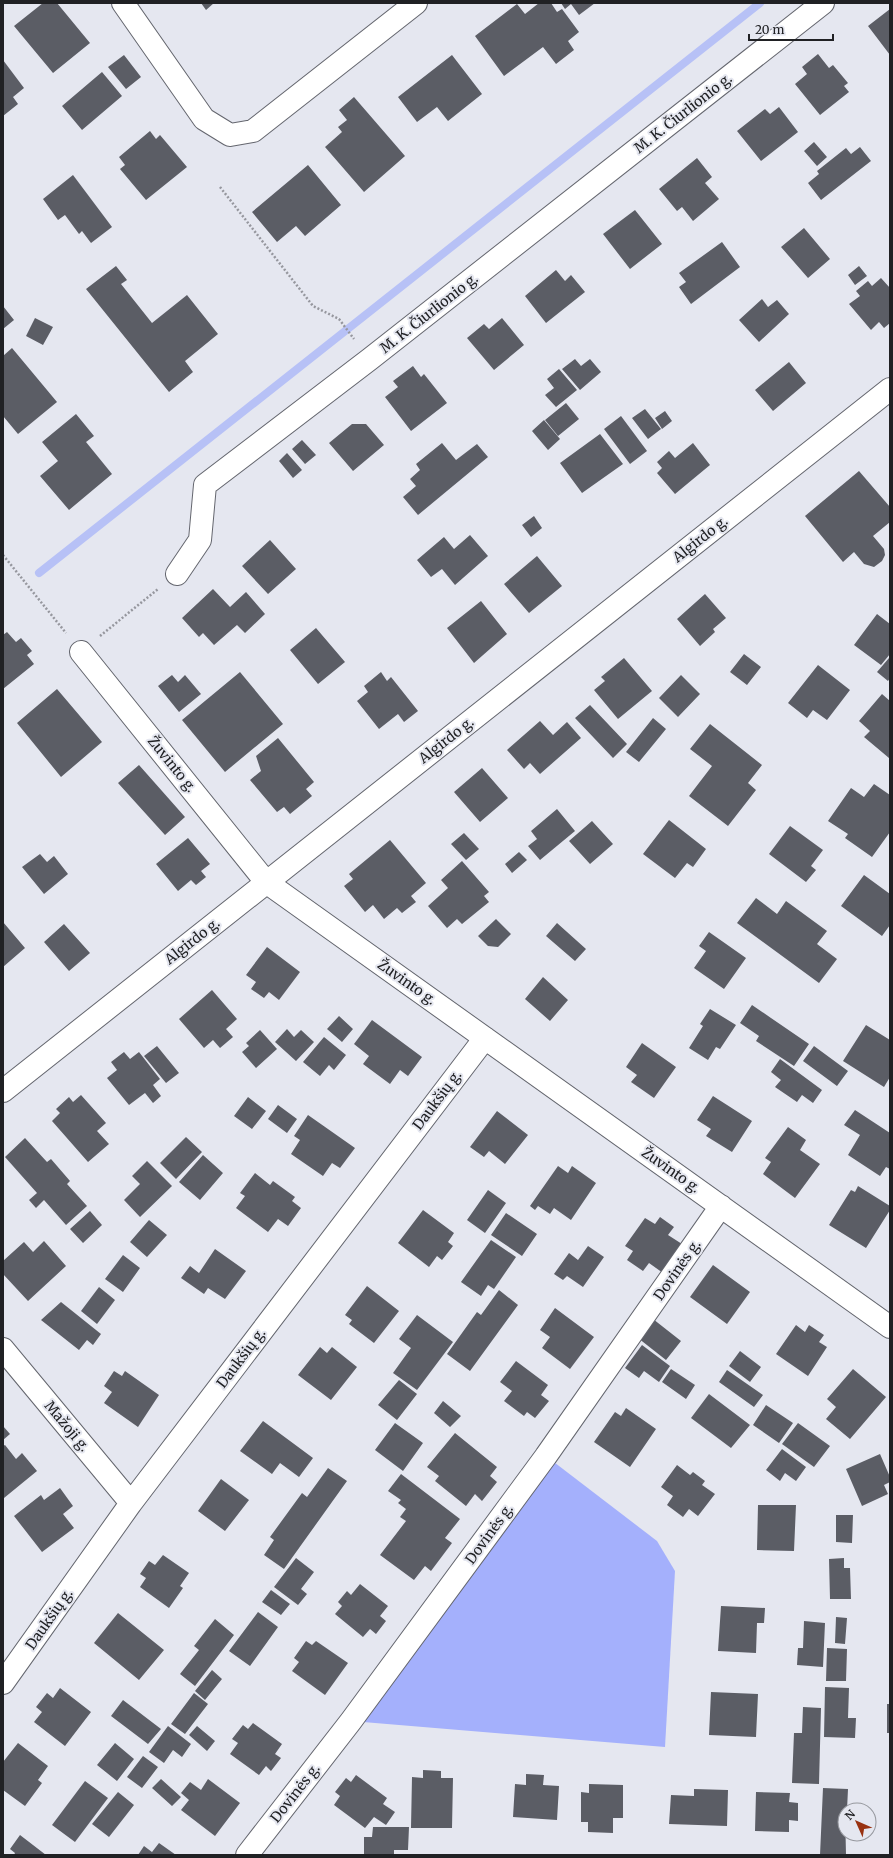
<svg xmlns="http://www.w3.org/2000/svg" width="893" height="1858" font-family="Merriweather,serif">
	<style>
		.green { fill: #a4b0fc }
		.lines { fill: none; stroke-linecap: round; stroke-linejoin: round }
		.stream { stroke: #b7c1f6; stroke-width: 8 }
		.building { fill: #5b5d65 }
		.minor-casing { stroke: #64666e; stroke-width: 24 }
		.path { stroke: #96979e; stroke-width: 2.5; stroke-dasharray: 2 2; stroke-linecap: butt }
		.minor { stroke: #fff; stroke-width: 22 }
		.labels { text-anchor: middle; stroke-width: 4; stroke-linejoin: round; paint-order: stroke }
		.street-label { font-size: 14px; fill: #202124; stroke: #e5e7f0 }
	</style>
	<rect width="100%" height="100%" fill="#e5e7f0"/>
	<path class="green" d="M546 1456 657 1541 675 1571 665 1747 351 1721Z"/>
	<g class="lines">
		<path class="stream" d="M39 573 760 3"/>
	</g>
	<path class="building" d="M43 3H57L90 43 53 73 14 26Z
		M201 3H214L206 10Z
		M539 3H551L557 12 562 9 579 32 568 41 574 50 556 64 543 47 504 76 475 36 517 4 525 14Z
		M561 3H595L579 15 571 4 565 9Z
		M890 9V55L868 26Z
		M818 54 829 68 833 65 848 83 844 86 849 92 820 115 795 84 807 74 802 67Z
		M124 55 141 77 126 89 108 67Z
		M452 55 482 94 448 121 437 107 417 122 398 97Z
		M3 60 24 88 13 97 18 104 3 116Z
		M102 72 122 96 82 130 62 106Z
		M354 97 405 156 364 192 325 147 342 132 338 127 347 120 339 110Z
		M779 107 798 132 761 161 737 131 765 109 770 114Z
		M150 131 156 139 160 135 187 167 146 200 120 169 125 165 119 157Z
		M814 142 827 157 817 166 804 151Z
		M860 147 871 161 821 200 808 183 819 174 817 171 846 148 851 154Z
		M697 158 712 177 705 183 719 199 693 221 682 207 677 211 659 189Z
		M308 165 341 205 305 236 296 226 277 242 252 212Z
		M73 175 112 227 91 243 82 231 79 234 65 215 58 220 43 199Z
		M635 210 662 244 630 269 603 234Z
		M804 228 830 259 808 278 781 247Z
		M722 242 740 267 691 304 679 287 686 282 679 273Z
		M116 266 127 280 121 284 152 323 187 295 218 334 185 361 193 372 169 392 86 289Z
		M859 266 867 276 855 285 848 275Z
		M556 270 565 281 571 275 585 292 546 323 525 296Z
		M881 278 890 288V323L884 328 879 322 871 330 849 304 860 296 856 291 868 281 872 286Z
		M762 299 768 307 777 300 789 314 759 342 739 320Z
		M3 306 14 320 3 329Z
		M35 318 53 327 43 345 26 336Z
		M502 318 524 345 494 370 467 338 484 324 489 329Z
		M12 348 57 402 18 434 3 416V356Z
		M575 359 581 366 590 359 601 372 580 390 562 369Z
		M789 362 806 383 773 411 755 390Z
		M413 366 421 377 424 374 447 403 411 431 385 397 398 387 393 381Z
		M559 369 577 390 556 407 545 395 554 388 547 379Z
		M566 403 579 419 558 436 545 420Z
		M645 409 661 429 648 439 632 418Z
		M665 411 672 421 662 429 655 418Z
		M76 414 94 436 86 442 112 474 69 510 40 476 58 461 42 442Z
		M621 416 647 451 630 464 604 429Z
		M544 420 560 439 548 450 532 431Z
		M352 424H366L384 445 353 471 329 443Z
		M600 434 623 464 582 493 560 463Z
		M302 440 316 455 305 464 292 449Z
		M442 443 456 460 477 444 488 457 418 515 403 497 416 486 410 479 420 470 416 464Z
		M693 443 710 465 675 494 657 473 662 468 657 462 669 451 675 458Z
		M287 453 302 470 293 478 279 461Z
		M859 471 890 507V522L873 536 884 549 885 555 882 561 874 567 864 564 854 552 843 562 805 516Z
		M534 516 542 528 531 537 522 525Z
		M470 535 488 556 455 585 442 569 431 577 417 560 444 537 454 549Z
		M270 540 296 569 268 594 242 566Z
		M537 556 562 586 529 613 504 584Z
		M213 589 230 607 246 592 265 614 245 633 237 625 214 645 203 633 199 637 182 618Z
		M705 594 726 618 713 629 715 632 700 646 677 619Z
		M481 601 507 634 474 663 447 628Z
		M877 614 890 624V654L881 665 854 645Z
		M316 628 345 662 318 684 290 650Z
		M7 632 16 642 21 638 32 651 27 655 34 664 3 689V635Z
		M744 654 761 667 747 685 730 672Z
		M624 658 652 691 618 719 594 690 605 681 601 677Z
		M889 658 890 678 888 681 877 672Z
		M818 665 850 690 827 720 813 710 807 718 788 703Z
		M240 672 283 724 225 772 182 720Z
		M381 672 387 681 391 677 418 711 404 722 398 714 379 729 357 701 368 692 364 686Z
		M172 675 178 682 185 675 201 694 179 712 158 686Z
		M681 675 700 694 678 717 659 698Z
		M57 689 102 742 61 777 17 723Z
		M882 694 890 701 889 758 864 737 870 731 859 721Z
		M590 705 627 744 613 758 575 718Z
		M653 718 666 729 639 762 626 752Z
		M540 721 553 735 567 722 581 738 540 774 530 763 524 769 507 750Z
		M710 724 762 765 748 783 756 790 728 826 689 796 712 766 690 749Z
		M278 738 314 782 306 789 312 796 290 814 284 807 277 812 250 780 261 771 256 756Z
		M139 765 185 817 165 835 118 783Z
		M482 768 508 798 480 822 454 792Z
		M874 784 890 795V832L872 857 845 838 848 834 828 821 851 788 864 797Z
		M557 809 575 831 540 860 528 846 537 839 531 831Z
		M669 820 706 849 693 867 687 863 675 878 643 854Z
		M592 821 613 844 590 864 569 841Z
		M790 826 823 850 811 866 816 870 806 882 769 854Z
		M464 833 479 849 466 860 451 844Z
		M188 838 210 864 201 871 206 877 196 885 191 880 178 891 156 864Z
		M390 840 426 883 411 896 416 902 402 913 397 908 384 919 373 905 365 912 344 886 353 879 349 874Z
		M519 852 527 860 512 873 505 864Z
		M40 854 47 862 54 856 68 874 44 894 22 867Z
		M462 861 489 892 484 896 489 902 462 924 457 919 447 928 428 906 448 888 441 880Z
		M864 875 890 894V925L882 936 841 906Z
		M756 898 777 914 786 901 827 931 817 944 837 959 819 983 737 923Z
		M496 919 511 934 498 947 488 946 478 936Z
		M3 922 25 948 3 967Z
		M557 923 586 949 575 961 546 936Z
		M64 924 90 953 69 971 44 942Z
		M709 932 746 958 724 989 694 968 706 951 699 946Z
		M267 947 300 972 279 1000 269 992 264 998 251 989 256 982 246 975Z
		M543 977 568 1000 550 1021 525 999Z
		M212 990 237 1019 226 1029 233 1037 220 1048 213 1040 204 1048 179 1019Z
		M752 1005 809 1044 794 1066 756 1041 759 1036 740 1023Z
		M710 1009 736 1025 720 1049 716 1047 708 1060 689 1048 703 1026 700 1024Z
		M339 1016 353 1029 342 1042 327 1029Z
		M372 1020 422 1057 408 1076 400 1070 390 1084 363 1064 369 1056 354 1044Z
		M866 1025 890 1040V1077L884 1087 843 1061Z
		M287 1029 294 1037 301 1030 314 1042 296 1061 275 1042Z
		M260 1030 277 1049 256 1068 242 1052 249 1046 246 1043Z
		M324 1037 346 1055 334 1070 329 1065 320 1076 303 1062Z
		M642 1043 676 1067 654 1098 631 1082 637 1075 626 1067Z
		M157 1046 179 1073 166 1083 144 1056Z
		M814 1046 848 1071 837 1086 803 1061Z
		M124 1052 130 1059 139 1052 160 1079 153 1085 161 1096 153 1103 145 1093 129 1105 107 1078 117 1070 111 1062Z
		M780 1059 822 1090 813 1103 802 1095 797 1102 775 1087 781 1080 771 1072Z
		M81 1095 106 1123 97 1131 109 1144 88 1162 52 1121 60 1113 56 1109 69 1097 73 1102Z
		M713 1096 752 1121 732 1152 706 1136 711 1129 697 1120Z
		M248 1097 266 1111 252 1129 234 1116Z
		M278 1105 297 1119 287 1133 268 1119Z
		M855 1110 890 1133V1169L886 1167 880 1176 848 1155 860 1135 844 1125Z
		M497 1111 528 1135 505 1164 489 1151 484 1157 470 1147Z
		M308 1115 355 1148 340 1168 332 1163 323 1176 291 1154 300 1140 294 1136Z
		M788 1127 806 1140 800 1150 820 1164 795 1198 763 1174 771 1162 765 1158Z
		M186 1137 202 1152 176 1179 160 1163Z
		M25 1138 47 1162 51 1159 70 1181 67 1184 87 1206 66 1225 44 1200 36 1208 29 1200 37 1193 5 1157Z
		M203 1155 223 1173 200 1200 179 1182Z
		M147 1161 172 1186 140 1217 124 1200 140 1184 132 1176Z
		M558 1166 568 1173 572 1166 596 1183 571 1220 554 1208 550 1214 538 1206 535 1210 530 1206Z
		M255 1173 270 1185 273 1181 295 1197 292 1201 301 1208 288 1226 278 1219 268 1232 236 1208 245 1196 240 1193Z
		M858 1186 890 1206V1210L866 1248 829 1225 851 1190 855 1192Z
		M488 1190 506 1203 485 1233 467 1220Z
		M423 1210 454 1233 448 1242 453 1246 442 1260 437 1256 429 1267 398 1243Z
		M90 1211 102 1225 83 1243 70 1229Z
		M506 1213 537 1234 522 1256 491 1235Z
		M660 1217 674 1227 668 1235 682 1244 663 1273 649 1263 643 1271 627 1260 633 1251 625 1246 645 1218 655 1224Z
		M149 1220 167 1235 147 1257 130 1242Z
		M491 1240 516 1257 494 1289 488 1285 481 1296 461 1282Z
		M44 1241 66 1266 28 1301 3 1274V1261L24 1242 33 1252Z
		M588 1246 604 1257 583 1287 567 1276 563 1280 554 1274 569 1253 578 1260Z
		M215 1249 246 1271 225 1299 208 1288 204 1294 181 1278 190 1266 199 1273Z
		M123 1255 140 1268 123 1292 105 1279Z
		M713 1265 750 1292 727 1324 690 1297Z
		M367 1286 399 1311 374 1343 349 1324 352 1320 345 1315Z
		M99 1287 115 1300 97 1324 81 1311Z
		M499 1290 518 1305 470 1371 447 1354 477 1312 481 1315Z
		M61 1302 101 1334 93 1345 87 1340 79 1350 41 1320Z
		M555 1308 594 1337 570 1369 542 1348 550 1337 540 1330Z
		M417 1315 453 1342 417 1390 393 1373 411 1348 399 1339Z
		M653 1319 681 1341 666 1360 638 1338Z
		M796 1325 805 1332 809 1325 824 1335 819 1342 827 1347 808 1376 776 1354Z
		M642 1345 670 1366 659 1382 644 1371 639 1378 625 1368Z
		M320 1347 327 1353 332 1347 357 1367 331 1400 298 1375Z
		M740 1351 761 1367 750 1382 729 1366Z
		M516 1361 548 1385 541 1395 549 1401 535 1418 527 1412 524 1416 504 1401 512 1391 500 1382Z
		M671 1369 695 1385 686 1399 662 1382Z
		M853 1369 886 1397 850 1439 826 1419 836 1407 827 1399Z
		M727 1370 763 1395 754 1407 719 1382Z
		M114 1371 122 1376 125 1371 159 1395 138 1427 104 1403 112 1392 104 1386Z
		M399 1380 417 1394 397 1420 378 1405Z
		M709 1394 750 1425 731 1448 691 1418Z
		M443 1401 461 1416 450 1427 434 1413Z
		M766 1405 793 1423 779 1443 753 1425Z
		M626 1408 656 1429 630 1467 594 1442 615 1412 621 1416Z
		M263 1421 313 1458 299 1477 280 1463 272 1474 240 1451Z
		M395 1423 423 1443 403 1471 375 1450Z
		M798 1423 830 1446 814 1467 782 1444Z
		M3 1426 10 1434 3 1440Z
		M455 1433 497 1467 490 1476 497 1482 482 1501 475 1494 466 1506 435 1481 439 1476 427 1467Z
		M5 1445 16 1459 22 1453 37 1471 4 1498 3 1446Z
		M782 1449 806 1467 796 1481 785 1473 780 1481 766 1470Z
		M880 1454 890 1477V1482L884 1485 888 1494 862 1506 846 1469Z
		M677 1465 690 1475 693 1472 705 1481 702 1485 715 1494 698 1516 689 1509 683 1517 667 1505 673 1496 661 1487Z
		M328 1468 347 1481 284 1569 264 1555 274 1540 270 1537 302 1493 307 1497Z
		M401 1474 460 1519 445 1538 452 1543 431 1571 425 1566 414 1580 380 1555 406 1521 400 1517 406 1509 398 1503 401 1500 388 1491Z
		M221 1479 249 1500 225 1531 198 1511Z
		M60 1488 73 1506 63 1514 74 1528 42 1552 14 1516 41 1495 44 1500Z
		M758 1505H796L794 1551 757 1550Z
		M836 1515H853L852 1543 836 1542Z
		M163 1555 189 1573 180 1586 183 1588 169 1608 140 1587 146 1578 140 1574 149 1561 155 1565Z
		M296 1558 314 1572 301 1589 307 1594 298 1605 274 1587Z
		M844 1558V1568H850L851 1599H830L829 1559Z
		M360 1584 388 1606 380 1616 386 1621 376 1634 370 1629 363 1637 335 1614 342 1606 338 1602 347 1591 351 1595Z
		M271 1590 290 1604 281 1615 262 1602Z
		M721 1606 765 1608 764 1623H757L756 1653 718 1651Z
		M258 1612 278 1627 250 1666 229 1651Z
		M118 1613 164 1650 139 1680 94 1643Z
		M836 1617 847 1618 845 1644 835 1643Z
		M215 1619 234 1635 195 1686 180 1674 199 1650 194 1646Z
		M804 1621 825 1623 823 1667 797 1665 798 1648H803Z
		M306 1641 312 1645 316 1641 348 1663 325 1695 292 1671 299 1662 294 1658Z
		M827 1648 847 1649 846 1681H826Z
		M212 1670 222 1679 205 1700 195 1691Z
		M825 1687 849 1688 848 1718H856L855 1738 824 1737Z
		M60 1688 91 1712 65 1746 34 1722 42 1712 36 1707 47 1693 53 1698Z
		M711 1692 758 1694 756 1737 709 1735Z
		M194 1693 208 1704 185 1734 171 1724Z
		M123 1700 161 1729 148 1744 111 1716Z
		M887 1704H890V1733H887Z
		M803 1707 821 1708 819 1784 792 1783 794 1733H802Z
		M253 1723 282 1744 275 1754 281 1758 271 1771 266 1766 259 1775 230 1754 238 1743 232 1739 243 1725 248 1729Z
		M168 1726 191 1744 182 1757 173 1750 164 1763 149 1752Z
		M197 1726 215 1741 207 1751 189 1735Z
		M18 1743 48 1766 38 1780 42 1783 25 1806 3 1790V1762Z
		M115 1743 134 1759 117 1781 97 1765Z
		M143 1756 158 1767 142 1788 127 1777Z
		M423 1770 441 1771V1778H453L452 1828H411L412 1777 423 1778Z
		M526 1774 544 1775 543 1785 559 1786 557 1820 513 1817 515 1784 526 1785Z
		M356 1775 387 1798 383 1804 395 1812 386 1825 374 1817 365 1828 334 1805 340 1796 335 1792 346 1778 351 1782Z
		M161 1779 181 1797 172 1806 152 1788Z
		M208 1779 240 1803 215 1836 181 1810 189 1800 181 1793 190 1782 201 1790Z
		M85 1781 108 1798 75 1842 52 1825Z
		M589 1784 623 1785V1818H613V1833L588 1832V1822H581V1792L589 1793Z
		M823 1788 848 1789 847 1810H845L846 1855H820Z
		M694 1789 728 1790 727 1826 669 1824 671 1795 694 1796Z
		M118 1792 134 1805 109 1837 92 1824Z
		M756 1792 790 1793 789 1802 798 1803V1821L789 1820V1832L755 1831Z
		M373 1827H409L408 1850H394V1855H364V1837H372Z
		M20 1835 46 1855H14L15 1853 10 1849Z
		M159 1843 176 1855H138L144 1846 152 1852Z"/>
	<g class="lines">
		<g class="minor-casing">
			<path id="minor" d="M123 3 204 119 230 135 253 131 416 3
				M177 574 200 540 205 485 370 359 823 3
				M81 652 266 882 890 1327
				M3 1091 890 389
				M3 1349 131 1503
				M3 1683 131 1503 485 1038
				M247 1855 351 1721 546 1456 721 1206"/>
		</g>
		<path class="path" d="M220 187 313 306 339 319 354 339
			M3 555 66 633
			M100 636 158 589"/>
		<use href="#minor" class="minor"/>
	</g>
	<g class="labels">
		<g class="street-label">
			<text transform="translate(683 113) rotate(-38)" y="5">M. K. Čiurlionio g.</text>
			<text transform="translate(429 313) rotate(-38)" y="5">M. K. Čiurlionio g.</text>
			<text transform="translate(700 539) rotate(-38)" y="5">Algirdo g.</text>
			<text transform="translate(446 740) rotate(-38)" y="5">Algirdo g.</text>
			<text transform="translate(172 764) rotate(51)" y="5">Žuvinto g.</text>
			<text transform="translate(192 941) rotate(-38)" y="5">Algirdo g.</text>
			<text transform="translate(407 982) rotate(35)" y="5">Žuvinto g.</text>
			<text transform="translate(437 1100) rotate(-53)" y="5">Daukšių g.</text>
			<text transform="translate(671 1170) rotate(35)" y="5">Žuvinto g.</text>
			<text transform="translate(677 1270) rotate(-55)" y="5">Dovinės g.</text>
			<text transform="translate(241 1358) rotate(-53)" y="5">Daukšių g.</text>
			<text transform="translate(67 1426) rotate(50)" y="5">Mažoji g.</text>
			<text transform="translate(489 1534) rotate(-54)" y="5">Dovinės g.</text>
			<text transform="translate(49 1619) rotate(-55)" y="5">Daukšių g.</text>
			<text transform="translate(295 1793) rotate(-52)" y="5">Dovinės g.</text>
		</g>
	</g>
	<rect width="893" height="1858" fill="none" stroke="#202124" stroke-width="8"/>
	<g transform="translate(857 1822) rotate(315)"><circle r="19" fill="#e5e7f0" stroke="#96989e"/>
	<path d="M0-3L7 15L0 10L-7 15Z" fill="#993211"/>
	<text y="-6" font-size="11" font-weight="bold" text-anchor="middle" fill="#202124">N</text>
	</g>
	<path d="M749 34v6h84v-6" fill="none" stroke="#202124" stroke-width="2"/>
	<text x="755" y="34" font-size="12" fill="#202124" stroke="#e5e7f0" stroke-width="3" paint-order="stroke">20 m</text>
</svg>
